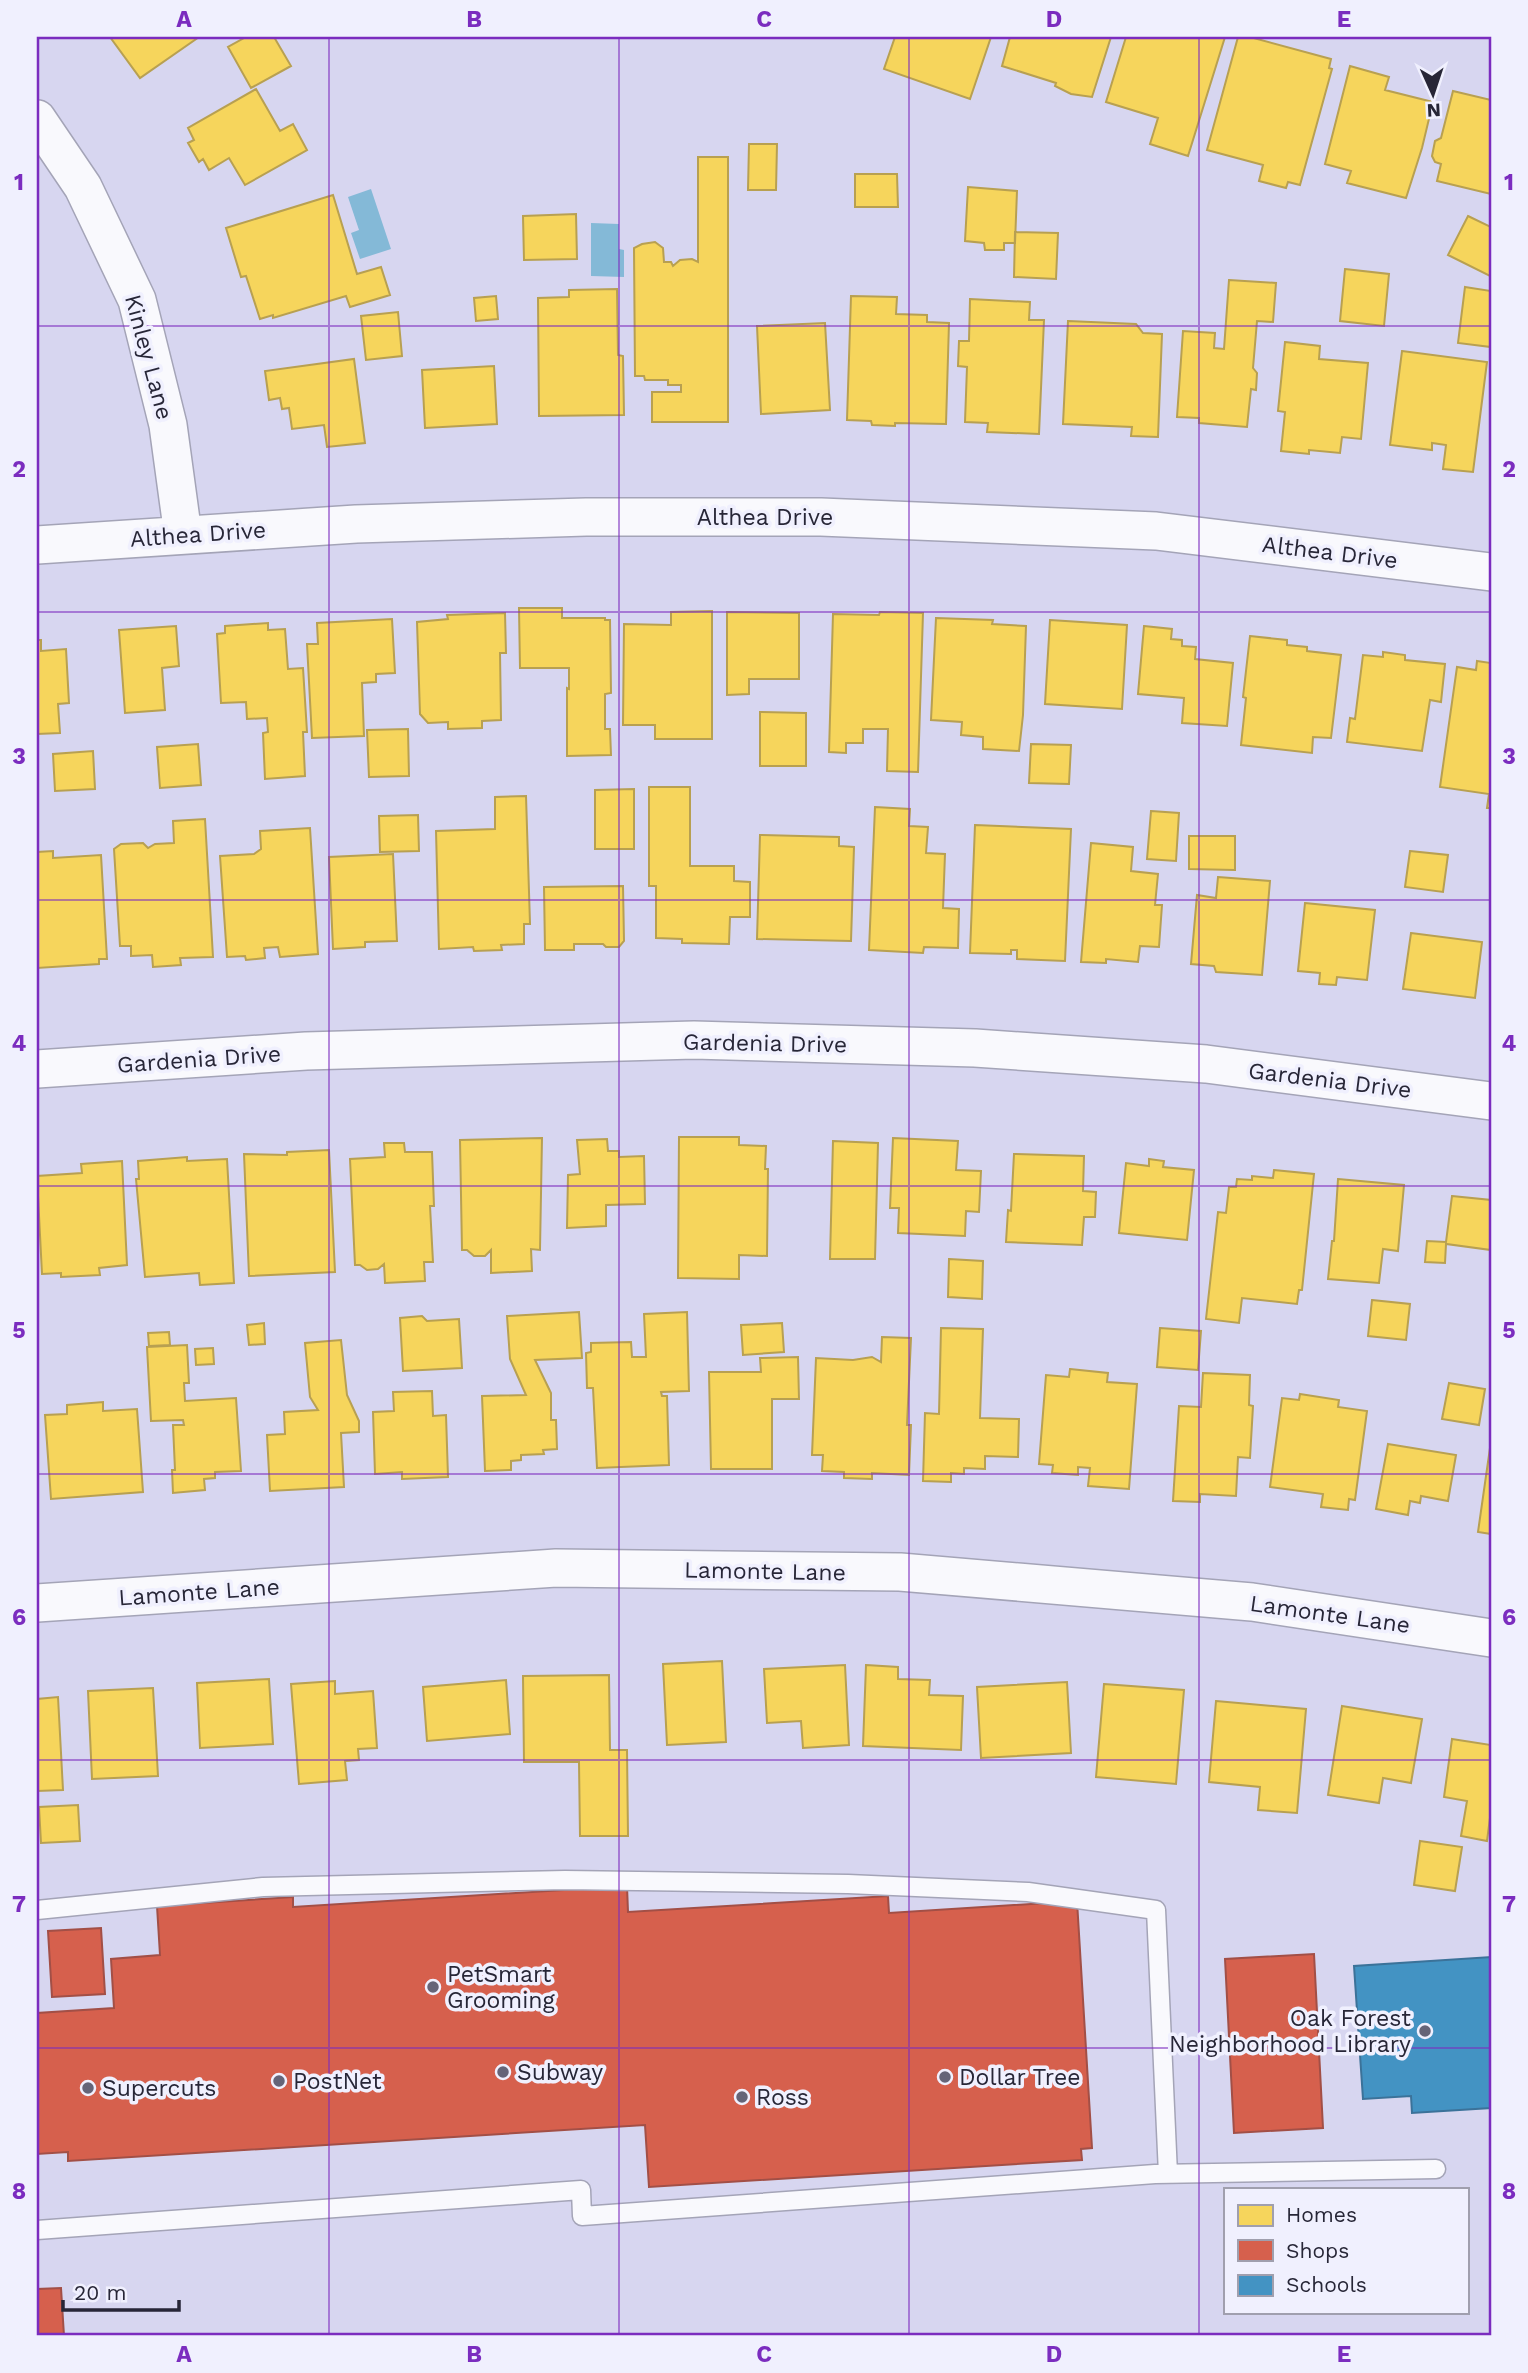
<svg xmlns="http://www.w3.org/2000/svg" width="1528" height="2373" font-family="'Work Sans',sans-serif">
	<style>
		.water { fill: #84b9d7 }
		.homes { fill: #f6d55c; stroke: #b8a051; stroke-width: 2 }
		.shops { fill: #d6604d; stroke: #a24f46; stroke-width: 2 }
		.schools { fill: #4393c3; stroke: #3b7299; stroke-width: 2 }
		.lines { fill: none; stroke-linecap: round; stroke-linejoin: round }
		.lane-casing { stroke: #a4a4b7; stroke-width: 21 }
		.street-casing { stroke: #a4a4b7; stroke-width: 40 }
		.lane { stroke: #f9f9fd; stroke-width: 18 }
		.street { stroke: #f9f9fd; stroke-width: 37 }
		.grid { fill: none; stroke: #7b2cbf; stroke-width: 2; stroke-opacity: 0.55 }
		.poi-dot { fill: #656478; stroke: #f0f0fe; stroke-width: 2.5 }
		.labels { text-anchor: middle; stroke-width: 7; stroke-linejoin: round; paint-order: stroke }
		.street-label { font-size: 23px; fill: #272637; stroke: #f0f0fe }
		.poi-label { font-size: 23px; fill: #272637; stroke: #f0f0fe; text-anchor: start }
		.neatline { fill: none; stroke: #7b2cbf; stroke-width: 2.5 }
		.grid-label { font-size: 23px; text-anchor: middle; font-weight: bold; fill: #7b2cbf }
	</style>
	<rect width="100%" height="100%" fill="#d7d6f0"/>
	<path class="water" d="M371 189 391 249 360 259 351 233 359 230 348 197Z
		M591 223 619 224V249L624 250V277L591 276Z"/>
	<path class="homes" d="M110 37H199L140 78Z
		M246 37H274L291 66 251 88 228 47Z
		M895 37H991L970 99 884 69Z
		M1010 37H1111L1092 97 1071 94 1055 86 1056 83 1002 66Z
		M1126 37H1225L1188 156 1150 144 1158 118 1106 102Z
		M1238 37H1250L1331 59 1329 68 1332 69 1300 185 1288 182 1286 188 1259 181 1263 165 1207 150Z
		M1350 66 1389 77 1385 90 1433 102 1422 148 1406 198 1347 183 1351 171 1325 164Z
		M256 89 280 131 293 124 307 150 245 185 229 158 209 170 203 159 199 162 188 143 194 140 188 128Z
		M1453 91 1491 100V194L1437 181 1441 164 1435 162 1432 156 1435 141 1441 138Z
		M749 144H777L776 190H748Z
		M698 157H728V422H652V392H681V385H668V380H645L644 376H635L634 248 642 244 655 242 663 248 664 262H671L673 266 680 260 692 259 698 262Z
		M855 174H897L898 207H855Z
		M968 187 1017 191 1015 243H1004V250H985L984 243 965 241Z
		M333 195 357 274 381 267 390 295 350 307 346 296 273 318V315L260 319 246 276 241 277 226 228Z
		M576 214 577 259 524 260 523 216Z
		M1468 216 1491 227 1490 276 1448 255Z
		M1015 232 1058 233 1056 279 1014 277Z
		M1345 269 1389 274 1384 326 1340 321Z
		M1229 280 1276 283 1273 322 1257 321 1253 368 1257 373 1256 390 1251 389 1247 427 1199 423V418L1177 417 1183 331 1215 333 1214 348 1224 349Z
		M1465 287 1491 291V347L1458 343Z
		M617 289 618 355 623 356 624 415 539 416 538 298 569 297V290Z
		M496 296 498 319 476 321 474 298Z
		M851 296 897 297 896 314 927 315V322L949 323 946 424 895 423V426L872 425 871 421 847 420Z
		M970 299 1030 302 1029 320H1044L1039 434 987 432 988 423 965 422 967 367 958 366 959 341H969Z
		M398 312 402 356 366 360 361 316Z
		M1068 321 1136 324 1143 333 1162 334 1158 437 1131 436 1132 427 1063 424Z
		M825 323 830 410 761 414 757 326Z
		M1285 342 1320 346 1319 359 1368 363 1361 439 1342 437 1340 453 1309 450V454L1281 451 1285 412 1278 411Z
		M1402 351 1487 362 1473 472 1443 469 1446 445 1432 443V450L1390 445Z
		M354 359 365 443 327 447 324 425 292 429 289 408 282 409 280 398 269 400 265 371Z
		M494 366 497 424 425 428 422 370Z
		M519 608H562V618H605V620H610L611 693 605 694V729H610L611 755 567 756V688L569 689V668H520Z
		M712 611V739H655V725H623L624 624 671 625V612Z
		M727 612 799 613V679H749V694L727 695Z
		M880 612 923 613 918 772 887 771 888 729H863V743H846V753L829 752 833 614 879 615Z
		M505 613 506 653H500L501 720 482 721V728L448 729V722L428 723 420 714 417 622 448 619 447 615Z
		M936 618 993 620 992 624 1026 626 1023 715 1019 751 983 749V737L961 735 962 722 931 720Z
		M392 619 395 673 376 674V682L362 683 364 736 312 738 307 644H318L317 623Z
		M1050 620 1127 625 1122 709 1045 704Z
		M268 623V630L285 629 288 669 303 668 307 732H303L305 776 265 779 263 733 268 732 267 718 247 719 246 702 221 703 217 634 225 633V626Z
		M176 626 179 666 162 668 165 710 125 713 119 630Z
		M1144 626 1172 629 1171 639 1182 640V646L1196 647 1195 659 1233 663 1227 726 1182 723 1184 698 1138 694Z
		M1250 636 1287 640V645L1307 647V651L1341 655 1331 738 1313 737 1312 753 1241 745 1246 698 1243 697Z
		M37 640H41V651L66 649 69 703 58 704 60 733 37 734Z
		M1383 652 1405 655V660L1445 664 1441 702 1430 700 1422 751 1347 742 1350 718 1355 719 1363 655 1383 657Z
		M1477 661 1491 663V808H1487L1489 794 1440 787 1457 667 1476 670Z
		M760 712 806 713V766H760Z
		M408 729 409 776 369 777 367 730Z
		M198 744 201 785 160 788 157 747Z
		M1031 744 1071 745 1069 784 1029 783Z
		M93 751 95 789 55 791 53 754Z
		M649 787H690V866H734V881L750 882V917H730L729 944 682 943V939L656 938V886H649Z
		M634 789V849H595V790Z
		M526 796 530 924H524V944L501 945 502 950 474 951 473 947 439 949 436 831 495 829V797Z
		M875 807 910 809 909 826 928 827 926 853 945 854 943 908 959 909 958 948 924 947 923 953 869 950Z
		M1151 811 1179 813 1176 861 1147 859Z
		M418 815 419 851 380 852 379 816Z
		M205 819 213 957 180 958 181 965 153 967 152 955 131 956V946H120L114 849 121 844 143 843 148 848 155 844 174 843 173 821Z
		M975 825 1071 829 1065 961 1017 959V950H1011V954L970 953Z
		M310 828 318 954 280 957 278 947 264 948 265 958 246 960 245 956 227 957 220 856 254 854 261 849 260 831Z
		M760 835 839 837V846L854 847 851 941 757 939Z
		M1189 836H1235V870L1189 869Z
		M1091 843 1133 847 1131 871 1158 874 1155 905H1162L1159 947 1140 946 1138 962 1106 959V963L1081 962Z
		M53 851V858L101 855 107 959H99V964L37 968V852Z
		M1410 851 1448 855 1443 892 1405 887Z
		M393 854 397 941 365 942V947L333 949 329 857Z
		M1218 877 1270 881 1262 975 1216 972 1214 966 1191 964 1197 895 1216 898Z
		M623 886 624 941 619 947H606L603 944H574V950H545L544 887Z
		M1305 903 1375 910 1367 980 1337 977 1336 985 1319 984 1320 973 1298 971Z
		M1411 933 1482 942 1475 998 1403 989Z
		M679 1137H739V1145L766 1146 765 1169H768L767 1256 739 1255V1279L678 1278Z
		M542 1138 540 1250 531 1249 532 1271 491 1273V1250L485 1256H474L467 1250H462L460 1140Z
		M893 1138 958 1141 956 1170 981 1171 979 1212 966 1211 965 1236 898 1233 899 1208H890Z
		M607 1139 608 1151H619V1157L644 1156 645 1204 606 1205V1226L567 1228 568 1175 580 1174 577 1140Z
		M833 1141 878 1143 875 1259H830Z
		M384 1143H404L405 1152H432L434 1206H430L433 1262H424L425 1281 385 1283 384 1264 378 1269 367 1270 360 1265H355L350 1159 385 1157Z
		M329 1150 335 1272 249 1276 244 1154 287 1155V1152Z
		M1014 1154 1084 1156 1083 1191 1096 1192 1095 1217H1084L1082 1245 1006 1242 1008 1210 1011 1211Z
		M187 1157V1161L227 1159 234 1283 200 1285 199 1273 145 1277 136 1179H139L138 1161Z
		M1149 1159 1164 1161 1163 1167 1194 1170 1187 1240 1119 1233 1126 1163 1149 1166Z
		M122 1161 127 1265 99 1268 100 1275 61 1277V1273L42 1274 37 1176 82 1173 81 1164Z
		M1274 1170 1314 1174 1302 1290H1299L1297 1304 1242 1298 1239 1323 1206 1319 1218 1212 1226 1213 1229 1187H1236L1237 1179 1252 1180V1176L1273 1178Z
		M1338 1179 1404 1185 1398 1251 1383 1249 1379 1283 1328 1279 1332 1241H1334Z
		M1452 1196 1491 1200V1250L1446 1244 1445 1263 1425 1262 1427 1241 1446 1242Z
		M949 1259 983 1261 982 1299 948 1297Z
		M1372 1300 1410 1304 1406 1340 1368 1336Z
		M579 1312 582 1358 535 1360 551 1393V1420H556L557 1449 543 1450 544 1454 521 1455V1460L511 1461V1470L485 1471 482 1396 526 1395 510 1359 507 1316Z
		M687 1312 689 1391 661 1392 662 1396H667L669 1465 597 1468 593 1388H587L586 1353 591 1352V1343L631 1342 632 1357H646L644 1314Z
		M422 1316 427 1321 459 1319 462 1368 403 1371 400 1318Z
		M264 1323 265 1344 249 1345 247 1325Z
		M782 1323 784 1352 743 1355 741 1325Z
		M941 1328 983 1329 980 1418 1019 1419 1018 1457 985 1456V1469L964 1468V1474L951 1473V1482L923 1481 925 1413 939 1414Z
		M1160 1328 1201 1331 1198 1370 1157 1367Z
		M169 1332 170 1345 149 1346 148 1333Z
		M882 1337 911 1338 907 1425H911L909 1475 872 1473V1479L844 1478V1472L822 1471 823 1455H812L816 1358 853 1360 872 1357 881 1362Z
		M341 1340 347 1395 359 1421V1432L341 1433 344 1487 270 1491 267 1435 285 1434 284 1412 318 1410 310 1397 305 1343Z
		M187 1345 189 1383H184L185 1401 236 1398 241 1471 215 1472V1478L204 1479 205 1490 173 1493 172 1470H175L173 1425H184L183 1420 151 1421 147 1347Z
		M213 1348 214 1364 196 1365 195 1349Z
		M798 1357 799 1399H772V1469H711L709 1372H761L760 1358Z
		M1070 1369 1108 1373 1107 1382 1137 1384 1129 1489 1088 1486 1090 1468 1078 1467V1475L1052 1473 1053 1465 1039 1464 1046 1375 1069 1377Z
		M1203 1373 1250 1375 1249 1405 1253 1406 1250 1458 1238 1457 1236 1496 1200 1494V1502L1173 1501 1179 1406 1201 1407Z
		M1449 1383 1485 1389 1479 1425 1442 1419Z
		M432 1391 433 1416 446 1415 448 1477 402 1479V1472L375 1474 373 1412 394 1411 393 1392Z
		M1300 1394 1339 1400 1338 1407 1367 1411 1355 1500 1349 1499 1348 1510 1321 1507 1323 1494 1270 1487 1282 1398 1299 1400Z
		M103 1402V1411L137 1409 143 1492 51 1499 45 1415 67 1414V1405Z
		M1491 1441V1534L1478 1532Z
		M1388 1444 1456 1455 1448 1501 1421 1496 1420 1503 1410 1501 1408 1515 1376 1509Z
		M722 1661 726 1742 667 1745 663 1664Z
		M845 1665 849 1745 803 1748 801 1721 767 1723 764 1669Z
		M866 1665 898 1667V1679L930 1680 929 1695 963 1696 961 1750 863 1746Z
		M609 1675 610 1750H627L628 1836H580L579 1762H524L523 1676Z
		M269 1679 273 1744 200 1748 197 1683Z
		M506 1680 510 1734 427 1741 423 1687Z
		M335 1681V1694L373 1691 377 1748 358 1749 359 1760 345 1761 347 1780 299 1784 291 1684Z
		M1067 1682 1071 1753 981 1758 977 1687Z
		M1104 1684 1184 1690 1176 1784 1096 1777Z
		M153 1688 158 1776 92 1779 88 1691Z
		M58 1697 63 1790 37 1791V1699Z
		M1216 1701 1306 1709 1297 1813 1258 1810 1260 1787 1209 1782Z
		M1342 1706 1422 1719 1411 1783 1383 1778 1379 1803 1328 1795Z
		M1452 1739 1491 1745V1810L1487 1841 1461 1836 1467 1801 1444 1797Z
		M78 1805 80 1841 41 1843 39 1807Z
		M1420 1841 1462 1847 1455 1891 1414 1885Z"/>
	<path class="shops" d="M627 1886 628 1912 888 1896 889 1913 1077 1901 1092 2148 1081 2149 1082 2160 649 2187 645 2125 68 2161V2152L37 2154V2013L114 2008 111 1959 160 1955 157 1906 293 1897V1907Z
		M101 1928 105 1994 52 1997 48 1931Z
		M1314 1954 1323 2128 1234 2133 1225 1959Z
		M61 2288 64 2336H37V2289Z"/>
	<path class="schools" d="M1491 1957V2108L1412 2113 1411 2096 1363 2099 1354 1966Z"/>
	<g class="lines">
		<g class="lane-casing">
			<path id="lane" d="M37 1910 263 1887 565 1880 848 1884 1028 1892 1156 1910 1168 2174
				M37 2230 581 2190 582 2216 1155 2174 1436 2169"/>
		</g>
		<g class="street-casing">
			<path id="street" d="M37 119 83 187 137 300 168 425 183 535
				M37 545 356 524 586 517H821L1156 531 1491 572
				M37 1069 306 1051 694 1040 975 1048 1206 1064 1491 1101
				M37 1603 556 1568 900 1572 1252 1602 1491 1638"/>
		</g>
		<use href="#lane" class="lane"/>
		<use href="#street" class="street"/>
	</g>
	<path class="grid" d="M329 37V2336M619 37V2336M909 37V2336M1199 37V2336M37 326H1491M37 612H1491M37 900H1491M37 1186H1491M37 1474H1491M37 1760H1491M37 2048H1491"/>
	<g class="poi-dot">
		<circle cx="433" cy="1987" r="7"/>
		<circle cx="1425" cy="2031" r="7"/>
		<circle cx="503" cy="2072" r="7"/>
		<circle cx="945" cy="2077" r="7"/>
		<circle cx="279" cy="2081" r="7"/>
		<circle cx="88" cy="2088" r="7"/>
		<circle cx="742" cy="2097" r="7"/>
	</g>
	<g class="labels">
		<g class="street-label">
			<text transform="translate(149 357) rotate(75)" y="8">Kinley Lane</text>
			<text x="765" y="525">Althea Drive</text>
			<text transform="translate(198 534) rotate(-4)" y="8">Althea Drive</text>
			<text transform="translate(1330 552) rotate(7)" y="8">Althea Drive</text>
			<text transform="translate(765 1043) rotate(1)" y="8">Gardenia Drive</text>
			<text transform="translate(199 1059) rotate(-4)" y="8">Gardenia Drive</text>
			<text transform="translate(1330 1080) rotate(7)" y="8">Gardenia Drive</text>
			<text transform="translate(765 1571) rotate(1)" y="8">Lamonte Lane</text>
			<text transform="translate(199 1592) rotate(-4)" y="8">Lamonte Lane</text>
			<text transform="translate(1330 1614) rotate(8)" y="8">Lamonte Lane</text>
		</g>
		<g class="poi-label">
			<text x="447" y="1982">PetSmart<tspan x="447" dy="26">Grooming</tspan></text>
			<text x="1411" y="2026" text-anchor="end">Oak Forest<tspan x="1411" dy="26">Neighborhood Library</tspan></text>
			<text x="517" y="2080">Subway</text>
			<text x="959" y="2085">Dollar Tree</text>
			<text x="293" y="2089">PostNet</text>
			<text x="102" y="2096">Supercuts</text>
			<text x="756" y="2105">Ross</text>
		</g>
	</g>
	<rect width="1528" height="2373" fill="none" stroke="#f0f0fe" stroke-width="77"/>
	<rect x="1224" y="2188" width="245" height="126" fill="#f0f0fe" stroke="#a09fae" stroke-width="2"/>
	<rect x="1238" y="2205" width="35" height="21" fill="#f6d55c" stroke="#a09fae" stroke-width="2"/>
	<text x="1286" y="2222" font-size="21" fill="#272637">Homes</text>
	<rect x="1238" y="2240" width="35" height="21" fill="#d6604d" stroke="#a09fae" stroke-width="2"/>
	<text x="1286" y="2258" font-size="21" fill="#272637">Shops</text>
	<rect x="1238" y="2275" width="35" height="21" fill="#4393c3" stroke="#a09fae" stroke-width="2"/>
	<text x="1286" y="2292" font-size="21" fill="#272637">Schools</text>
	<g transform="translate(1433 94) rotate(177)" stroke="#f0f0fe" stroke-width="5" paint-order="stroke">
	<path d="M0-5L12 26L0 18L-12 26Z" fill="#272637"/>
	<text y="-10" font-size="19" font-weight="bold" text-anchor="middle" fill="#272637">N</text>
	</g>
	<path d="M63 2300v10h116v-10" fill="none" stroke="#272637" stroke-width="3.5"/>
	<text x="74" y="2300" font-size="21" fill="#272637" stroke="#f0f0fe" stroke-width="5" paint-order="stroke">20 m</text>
	<rect x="38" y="38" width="1452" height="2296" class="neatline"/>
	<g class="grid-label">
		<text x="184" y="27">A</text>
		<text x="474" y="27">B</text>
		<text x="764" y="27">C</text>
		<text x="1054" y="27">D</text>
		<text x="1344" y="27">E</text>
		<text x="19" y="190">1</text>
		<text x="1509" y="190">1</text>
		<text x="19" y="477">2</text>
		<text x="1509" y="477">2</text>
		<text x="19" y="764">3</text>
		<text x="1509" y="764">3</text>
		<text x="19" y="1051">4</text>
		<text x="1509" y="1051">4</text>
		<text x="19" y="1338">5</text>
		<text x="1509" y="1338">5</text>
		<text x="19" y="1625">6</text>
		<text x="1509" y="1625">6</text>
		<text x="19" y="1912">7</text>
		<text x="1509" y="1912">7</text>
		<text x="19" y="2199">8</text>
		<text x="1509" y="2199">8</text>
		<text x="184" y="2362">A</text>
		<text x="474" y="2362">B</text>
		<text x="764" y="2362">C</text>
		<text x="1054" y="2362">D</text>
		<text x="1344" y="2362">E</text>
	</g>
</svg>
